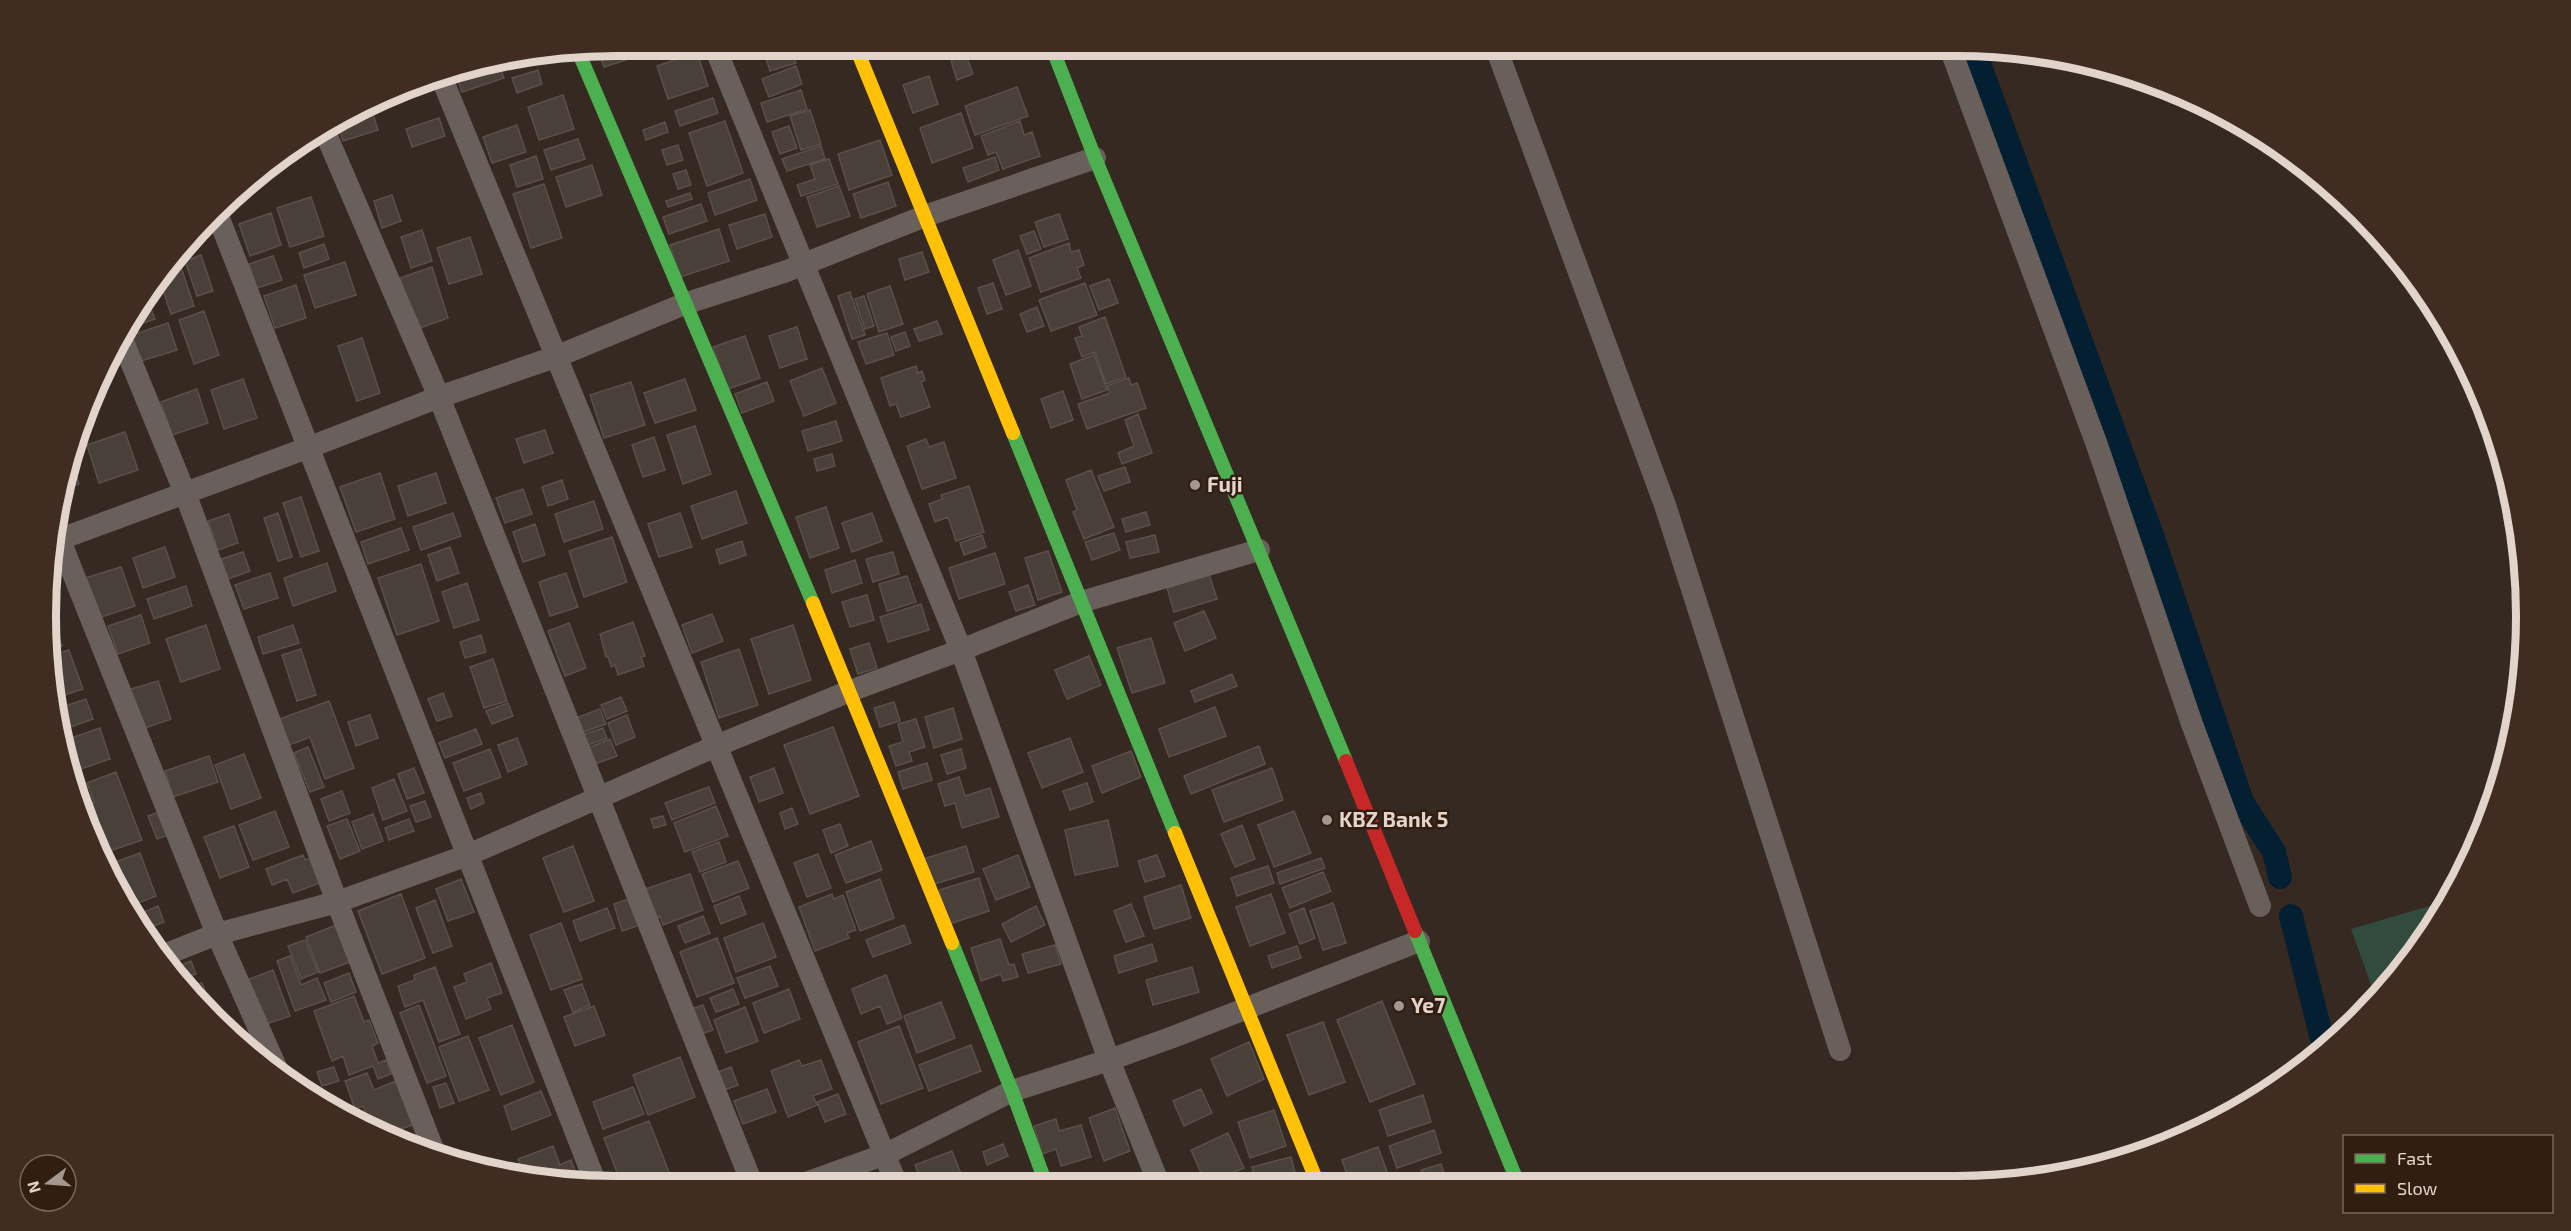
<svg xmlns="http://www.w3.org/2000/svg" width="2571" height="1231" font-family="'Exo 2',sans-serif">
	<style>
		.green { fill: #314b3e }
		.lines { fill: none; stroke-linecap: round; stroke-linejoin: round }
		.canal { stroke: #051f32; stroke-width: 24 }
		.building { fill: #4a403a; stroke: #5a4f49; stroke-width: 1.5 }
		.street { stroke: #6a605b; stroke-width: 22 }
		.fast { stroke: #4caf50; stroke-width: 14 }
		.slow { stroke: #ffc107; stroke-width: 14 }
		.jam { stroke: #c62828; stroke-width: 14 }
		.poi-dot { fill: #a59890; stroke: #321d11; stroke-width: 2 }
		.labels { text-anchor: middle; stroke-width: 5; stroke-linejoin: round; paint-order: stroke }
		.poi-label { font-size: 21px; font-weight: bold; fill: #e2d3cb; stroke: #321d11; text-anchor: start }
		.rim { fill: none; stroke: #e2d3cb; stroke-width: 8 }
	</style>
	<rect width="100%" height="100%" fill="#352922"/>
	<path class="green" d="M2443 902 2408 963 2375 996 2351 929Z"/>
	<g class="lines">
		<path class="canal" d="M1973 47 2154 541 2242 802 2274 852 2280 877
			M2291 916 2322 1039 2326 1045"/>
	</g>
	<path class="building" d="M616 45H638L641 55 604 67 597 48Z
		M750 45H790L796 63 770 71 765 55 754 59Z
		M697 52 708 86 668 99 657 66Z
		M966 55 973 74 957 80 951 61Z
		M542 57 543 59 509 70 507 63Z
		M499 64 504 78 462 92 455 72Z
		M796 66 802 84 769 97 762 79Z
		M538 70 542 84 517 93 512 78Z
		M929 76 938 104 913 113 903 85Z
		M1017 87 1028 116 975 135 965 106Z
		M801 90 807 109 767 122 761 103Z
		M563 95 574 129 539 140 528 107Z
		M713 98 718 113 680 126 675 111Z
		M371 108 378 130 343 141 338 126Z
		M810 110 821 144 801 150 790 116Z
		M961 113 973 148 932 163 920 128Z
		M439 118 445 136 412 147 406 129Z
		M725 121 743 173 707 186 689 133Z
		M1020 121 1024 135 1032 132 1040 156 1003 169 996 152 988 155 981 136Z
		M665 122 668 132 646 140 643 130Z
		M517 125 526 152 492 163 483 137Z
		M789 126 797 148 780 154 772 132Z
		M578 139 585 159 551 170 544 150Z
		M880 140 892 175 849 190 838 154Z
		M678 145 683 160 667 165 662 150Z
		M821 146 825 159 787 171 782 159Z
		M295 149 297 154 267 164 268 163Z
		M536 156 543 179 517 187 510 165Z
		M995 157 999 170 968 182 963 168Z
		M829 159 838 184 801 196 797 185 815 179 810 165Z
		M592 165 602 195 566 207 556 177Z
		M686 170 691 185 678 189 673 174Z
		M750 179 757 200 715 215 708 193Z
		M888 182 896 206 861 218 853 194Z
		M544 184 562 238 531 248 513 194Z
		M839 186 850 216 817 227 807 197Z
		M690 193 692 199 668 207 666 201Z
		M392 195 401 221 382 228 374 201Z
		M311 197 324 236 290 247 277 208Z
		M701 204 707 221 669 234 663 217Z
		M271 213 281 245 250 256 239 224Z
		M765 214 772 237 737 249 729 225Z
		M1059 214 1068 239 1044 247 1035 222Z
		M719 229 729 261 680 277 670 245Z
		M422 230 432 261 411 268 401 237Z
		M1034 231 1041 249 1027 254 1020 236Z
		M470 237 482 274 449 284 437 248Z
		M1069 243 1071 252 1079 250 1084 265 1077 268 1081 278 1041 292 1029 258Z
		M324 244 329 259 304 268 299 253Z
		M1018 250 1031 286 1006 295 993 260Z
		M922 252 929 272 905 280 899 259Z
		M201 255 213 291 197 296 185 261Z
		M273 256 282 280 257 288 249 264Z
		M179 261 194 306 171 314 159 279Z
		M345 262 356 295 315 308 304 275Z
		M432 267 448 318 417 329 400 278Z
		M1109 279 1118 303 1099 310 1090 286Z
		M993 283 1002 309 987 314 978 288Z
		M1085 283 1097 315 1051 331 1039 300Z
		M296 285 306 318 275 328 264 296Z
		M153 286 158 299 137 305 141 299Z
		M890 286 903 324 879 332 867 294Z
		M850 292 865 335 852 339 838 296Z
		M864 296 874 326 865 329 855 299Z
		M1037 307 1044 326 1027 332 1020 314Z
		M151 309 155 319 127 329 133 315Z
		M204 311 219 355 194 364 179 320Z
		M1105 317 1126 377 1106 384 1095 352 1082 357 1075 338 1082 336 1079 327Z
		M937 321 942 334 919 341 914 329Z
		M168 323 177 350 141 361 132 335Z
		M797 327 807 359 780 368 769 336Z
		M905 332 910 346 896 351 891 337Z
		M887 333 894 355 866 364 858 342Z
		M745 336 760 378 728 389 713 347Z
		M362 338 380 393 357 401 338 346Z
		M1094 355 1107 390 1082 399 1070 364Z
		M916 366 918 373 922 371 925 380 921 382 930 407 901 417 896 404 890 406 881 378Z
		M822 368 836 403 804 416 790 381Z
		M1129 378 1131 385 1137 383 1146 408 1087 429 1078 404 1110 393 1107 386Z
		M243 379 257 418 224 429 211 390Z
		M685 379 696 410 655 423 644 393Z
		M631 382 645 425 604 438 590 395Z
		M767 382 774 401 742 413 735 394Z
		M197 389 208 423 172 435 161 402Z
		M92 391 96 404 85 408 88 397Z
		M1063 391 1073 420 1051 428 1041 399Z
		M1138 414 1152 453 1122 464 1118 453 1134 446 1125 420Z
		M836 421 842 441 808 451 802 431Z
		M695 426 711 474 683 484 667 435Z
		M545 430 553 453 524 463 516 439Z
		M125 432 138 470 99 483 87 445Z
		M654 437 665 470 643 477 632 445Z
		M926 439 929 447 944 442 956 478 922 489 907 446Z
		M832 454 835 466 817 471 814 459Z
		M70 458 79 484 60 490Z
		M1125 467 1130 482 1104 491 1098 476Z
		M1091 470 1114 527 1084 539 1073 512 1077 510 1066 480Z
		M380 473 395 519 356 532 340 487Z
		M436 473 446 503 408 516 398 486Z
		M562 480 568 499 548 506 542 487Z
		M969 486 984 532 956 541 948 517 935 522 929 504 942 499 941 495Z
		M523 489 532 514 505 523 496 498Z
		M736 491 747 523 702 539 691 506Z
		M301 497 319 551 301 557 283 503Z
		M594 501 603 529 564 542 555 514Z
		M826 507 839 548 810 558 796 517Z
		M1146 512 1150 525 1126 532 1122 519Z
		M278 513 292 557 278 561 264 518Z
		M453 513 461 536 421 550 413 527Z
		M680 513 692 547 659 557 648 524Z
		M872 513 882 541 852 552 842 523Z
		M229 514 238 543 218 550 208 521Z
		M535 524 545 555 523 562 513 532Z
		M401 528 409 550 368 564 361 542Z
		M1114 533 1120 550 1092 560 1085 542Z
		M982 535 986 547 964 555 960 543Z
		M1155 535 1159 552 1130 558 1126 542Z
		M612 537 627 582 584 597 569 551Z
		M742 541 746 555 720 564 716 550Z
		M165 547 175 577 143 588 133 558Z
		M450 547 459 573 437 581 428 555Z
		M1048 551 1062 592 1038 600 1025 558Z
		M243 552 250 571 228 579 221 559Z
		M893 552 899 574 873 582 866 559Z
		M995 553 1005 584 959 599 949 568Z
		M855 560 862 583 832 593 825 570Z
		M327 563 336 591 293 606 284 578Z
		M421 564 439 621 397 635 378 578Z
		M121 567 135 606 98 618 85 578Z
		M270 573 278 598 244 609 235 585Z
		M566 573 578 607 550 616 539 582Z
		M1209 574 1217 599 1174 612 1167 588Z
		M907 576 916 602 887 611 879 584Z
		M467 583 479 620 454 628 442 592Z
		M1028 585 1035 605 1016 611 1009 592Z
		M186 586 192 606 154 619 147 599Z
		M867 595 874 620 850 627 842 602Z
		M921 604 929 630 888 642 880 617Z
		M1204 611 1216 638 1185 651 1174 623Z
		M712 614 723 641 692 653 682 625Z
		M141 615 150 643 118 654 108 626Z
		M52 618 62 646 51 650Z
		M633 622 645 656 641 657 644 666 618 675 615 665 611 667 608 656 606 657 600 634Z
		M569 623 586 668 565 676 548 631Z
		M206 625 220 669 181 682 166 639Z
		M293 625 299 643 263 654 258 637Z
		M793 625 811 680 769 694 751 639Z
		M481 635 486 652 465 658 460 642Z
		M1151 638 1165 683 1132 693 1117 648Z
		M869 643 877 668 858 674 850 649Z
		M301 649 316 695 297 701 282 655Z
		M739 649 758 705 719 718 701 662Z
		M69 650 83 689 53 699 50 690 51 656Z
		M1089 656 1101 685 1067 699 1055 670Z
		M493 659 507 701 484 708 470 667Z
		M1232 674 1237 686 1195 702 1191 691Z
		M158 681 171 719 142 729 128 690Z
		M443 693 452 716 437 721 428 699Z
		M621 697 627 711 607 719 601 705Z
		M86 699 93 719 62 730 56 709Z
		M329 701 354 768 325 779 310 737 284 747 274 721Z
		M894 702 900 721 880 727 874 708Z
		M508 703 513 716 492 724 486 711Z
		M1215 707 1226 736 1169 757 1159 729Z
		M953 708 962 739 934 748 925 717Z
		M600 709 606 724 581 733 576 718Z
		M370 715 378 738 356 746 348 722Z
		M627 715 635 737 616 745 608 723Z
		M916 719 925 747 909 752 912 761 896 766 889 746 903 742 898 724Z
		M833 727 859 796 810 814 784 745Z
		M100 728 110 759 75 771 65 740Z
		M603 728 607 738 586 746 582 735Z
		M476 729 482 744 445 758 439 743Z
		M517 738 527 764 508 772 498 745Z
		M1070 738 1083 772 1042 788 1028 753Z
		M610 739 617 756 595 764 588 748Z
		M1259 746 1265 764 1191 794 1184 776Z
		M308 747 324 787 310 792 294 753Z
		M490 749 501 777 464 791 453 763Z
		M961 749 966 768 947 774 941 755Z
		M1131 751 1141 777 1102 793 1092 766Z
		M244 754 261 798 231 809 215 765Z
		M209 756 218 782 173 797 165 771Z
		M927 763 932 780 903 789 898 772Z
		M414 768 424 793 407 799 398 774Z
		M774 768 783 793 759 802 750 777Z
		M1272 768 1283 800 1224 822 1212 790Z
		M116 772 142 840 107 852 90 804 94 802 87 783Z
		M959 777 965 796 990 788 999 817 962 828 955 803 945 806 938 784Z
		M394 779 407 811 383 820 372 788Z
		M1087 783 1093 802 1070 810 1063 791Z
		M709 787 715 803 672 820 665 803Z
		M342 791 350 813 329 821 321 799Z
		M481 793 484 803 471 809 467 798Z
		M425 801 431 817 416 822 410 806Z
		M716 806 728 836 685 852 674 823Z
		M792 808 798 824 785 829 780 813Z
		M275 811 289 847 253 860 239 825Z
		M1294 811 1311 853 1274 867 1258 825Z
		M159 812 168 835 157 839 148 816Z
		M373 814 383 841 362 849 352 822Z
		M663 816 666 825 654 828 651 819Z
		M347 819 360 851 340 859 327 826Z
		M409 819 414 831 389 840 385 828Z
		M1108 820 1118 866 1075 875 1065 830Z
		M840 824 848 846 831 853 823 830Z
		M1242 825 1255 859 1235 867 1221 834Z
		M234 826 249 867 220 878 204 837Z
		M871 841 882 870 846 883 835 855Z
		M719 842 726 862 700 872 692 852Z
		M573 846 594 901 564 912 543 858Z
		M966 846 974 872 931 885 923 859Z
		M101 847 107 863 103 864 98 848Z
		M140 853 156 896 128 907 110 864Z
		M818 854 831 888 807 897 794 863Z
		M303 855 305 860 313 857 322 882 293 893 287 879 272 885 266 869Z
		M1018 855 1030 887 996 900 983 869Z
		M1157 855 1165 876 1145 882 1138 861Z
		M1321 858 1325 868 1280 884 1277 873Z
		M738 861 749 888 713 902 702 874Z
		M1268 866 1274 883 1237 896 1231 878Z
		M1323 872 1331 891 1290 908 1282 888Z
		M690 874 703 910 663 925 660 916 653 919 642 890Z
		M979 878 989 911 949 924 939 890Z
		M461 879 474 912 448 921 436 889Z
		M880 879 894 918 860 931 846 892Z
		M1181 885 1191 918 1154 929 1144 897Z
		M401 894 425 958 382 974 358 911Z
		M832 894 834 899 843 895 856 930 847 933 849 938 815 951 799 907Z
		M1271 894 1285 933 1250 946 1236 907Z
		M739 896 746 914 721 924 714 906Z
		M632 898 640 925 622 931 614 904Z
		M435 900 452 946 433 953 416 908Z
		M1333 903 1346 943 1323 950 1310 911Z
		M1131 904 1144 936 1126 942 1114 911Z
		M158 906 164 922 142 930 134 916Z
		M1036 906 1045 925 1011 942 1002 924Z
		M607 908 615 928 580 941 573 921Z
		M1304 908 1315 938 1300 944 1289 914Z
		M703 916 710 933 685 943 678 926Z
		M561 923 582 979 551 990 530 935Z
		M763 923 776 957 736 972 724 938Z
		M336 925 350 962 320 973 306 937Z
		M904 925 911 943 873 957 866 940Z
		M717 938 734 983 697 997 680 952Z
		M1000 939 1009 965 1014 964 1018 977 1003 981 1001 974 981 981 971 948Z
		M305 940 318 972 301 979 288 946Z
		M1152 944 1157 961 1119 973 1114 956Z
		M1055 945 1061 964 1028 973 1022 954Z
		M1297 946 1301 958 1272 968 1268 956Z
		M290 956 301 985 317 978 326 1000 295 1011 277 961Z
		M191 961 196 974 180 980 175 967Z
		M491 963 502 993 487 998 491 1009 466 1019 454 987 467 982 464 974Z
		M770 966 778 986 745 998 737 978Z
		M435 967 460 1034 439 1042 423 1000 405 1007 398 986 415 980 414 975Z
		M1192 967 1199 992 1153 1005 1146 980Z
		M273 970 290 1016 263 1025 247 980Z
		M349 973 356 992 331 1002 324 983Z
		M886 975 902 1018 887 1024 880 1006 861 1014 852 989Z
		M202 983 215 1017H214L187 988Z
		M582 984 590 1005 573 1012 564 990Z
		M733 989 739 1004 716 1012 710 998Z
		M789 989 800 1019 764 1033 753 1003Z
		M354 996 364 1022 369 1020 378 1043 372 1046 378 1063 386 1060 391 1074 378 1079 373 1066 349 1075 343 1056 332 1061 314 1011Z
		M1382 1001 1415 1084 1370 1102 1337 1020Z
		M941 1002 955 1038 917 1053 904 1016Z
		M419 1005 446 1076 427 1083 400 1013Z
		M703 1005 713 1030 698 1035 689 1010Z
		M594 1006 605 1035 575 1046 564 1017Z
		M745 1007 758 1041 726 1053 714 1020Z
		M1323 1022 1345 1082 1309 1095 1287 1035Z
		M512 1025 534 1082 501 1095 479 1038Z
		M899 1026 923 1088 881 1104 858 1042Z
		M468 1036 489 1090 459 1101 439 1047Z
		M1249 1042 1264 1079 1227 1096 1211 1059Z
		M971 1045 981 1071 929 1091 919 1065Z
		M680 1057 695 1097 648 1115 633 1075Z
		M799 1060 802 1066 821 1060 832 1089 813 1096 817 1105 788 1117 771 1071Z
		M334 1067 339 1081 322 1086 317 1072Z
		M731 1067 738 1085 722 1091 715 1073Z
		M367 1073 374 1090 398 1080 415 1124 385 1135 371 1126 363 1106 355 1109 345 1081Z
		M446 1083 454 1103 440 1108 433 1087Z
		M633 1087 644 1114 603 1129 593 1102Z
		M767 1089 776 1112 743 1124 734 1101Z
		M1201 1089 1212 1113 1184 1126 1173 1101Z
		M541 1091 551 1115 512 1130 504 1106Z
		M838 1094 846 1114 825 1122 817 1102Z
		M1423 1095 1431 1122 1388 1136 1379 1110Z
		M1115 1108 1130 1151 1104 1161 1089 1118Z
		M1274 1110 1286 1146 1250 1158 1238 1122Z
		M1056 1119 1059 1131 1081 1125 1091 1157 1061 1166 1056 1149 1042 1154 1034 1126Z
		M649 1121 674 1185 622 1186 604 1138Z
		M1434 1130 1441 1153 1397 1168 1389 1146Z
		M1228 1133 1244 1168 1206 1184 1191 1150Z
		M1003 1144 1008 1156 987 1165 983 1152Z
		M553 1146 560 1165 571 1160 580 1183 525 1177 518 1159Z
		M1378 1147 1389 1177 1370 1183H1350L1342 1160Z
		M952 1151 963 1179 949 1185H923L915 1165Z
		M1291 1157 1296 1176 1267 1184H1256L1252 1167Z
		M1441 1164 1447 1183H1425L1421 1170Z
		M1088 1178 1090 1184H1067Z"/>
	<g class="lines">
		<path class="street" d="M714 45 961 650 1109 1060 1159 1184
			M1495 45 1665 505 1840 1050
			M1949 45 2097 445 2192 724 2260 906
			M440 74 897 1185
			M325 132 439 397 753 1186
			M218 216 596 1184
			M121 337 185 493 337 902 435 1154
			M55 528 217 934 276 1067
			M55 541 310 447 439 397 558 356 684 304 784 272 925 216 1095 158
			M159 957 217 934 337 902 468 855 716 746 850 691 961 650 1081 602 1259 550
			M800 1185 886 1154 1012 1091 1109 1060 1173 1037 1419 941"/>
		<path class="fast" d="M1051 45 1095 158 1346 761
			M578 51 813 603
			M1013 433 1175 833
			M1415 931 1518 1183
			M952 943 1012 1091 1046 1184"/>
		<path class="slow" d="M855 45 1013 433
			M813 603 952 943
			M1175 833 1318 1184"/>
		<path class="jam" d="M1346 761 1415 931"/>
	</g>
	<g class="poi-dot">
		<circle cx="1195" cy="485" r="6"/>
		<circle cx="1327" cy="820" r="6"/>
		<circle cx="1399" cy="1006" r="6"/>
	</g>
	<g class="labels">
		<g class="poi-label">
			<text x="1207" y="492">Fuji</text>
			<text x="1339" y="827">KBZ Bank 5</text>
			<text x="1411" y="1013">Ye7</text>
		</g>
	</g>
	<path d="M0 0H2571V1231H0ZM616 56H1956A560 560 0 0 1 2516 616V616A560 560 0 0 1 1956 1176H616A560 560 0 0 1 56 616V616A560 560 0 0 1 616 56Z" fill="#402c20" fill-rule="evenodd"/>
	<path class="rim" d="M616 56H1956A560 560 0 0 1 2516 616V616A560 560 0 0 1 1956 1176H616A560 560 0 0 1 56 616V616A560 560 0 0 1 616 56Z"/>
	<rect x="2343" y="1135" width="210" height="78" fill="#321d11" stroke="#78665b" stroke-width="1.5"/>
	<rect x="2355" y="1154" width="30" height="9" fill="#4caf50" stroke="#78665b" stroke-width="1.5"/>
	<text x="2397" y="1165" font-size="18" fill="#e2d3cb">Fast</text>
	<rect x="2355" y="1184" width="30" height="9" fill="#ffc107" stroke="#78665b" stroke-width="1.5"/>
	<text x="2397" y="1195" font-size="18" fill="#e2d3cb">Slow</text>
	<g transform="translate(48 1183) rotate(254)"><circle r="28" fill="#321d11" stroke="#78665b" stroke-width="1.5"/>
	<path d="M0-4.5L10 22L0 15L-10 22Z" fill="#a59890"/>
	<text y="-9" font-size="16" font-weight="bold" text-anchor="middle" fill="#e2d3cb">N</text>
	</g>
</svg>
